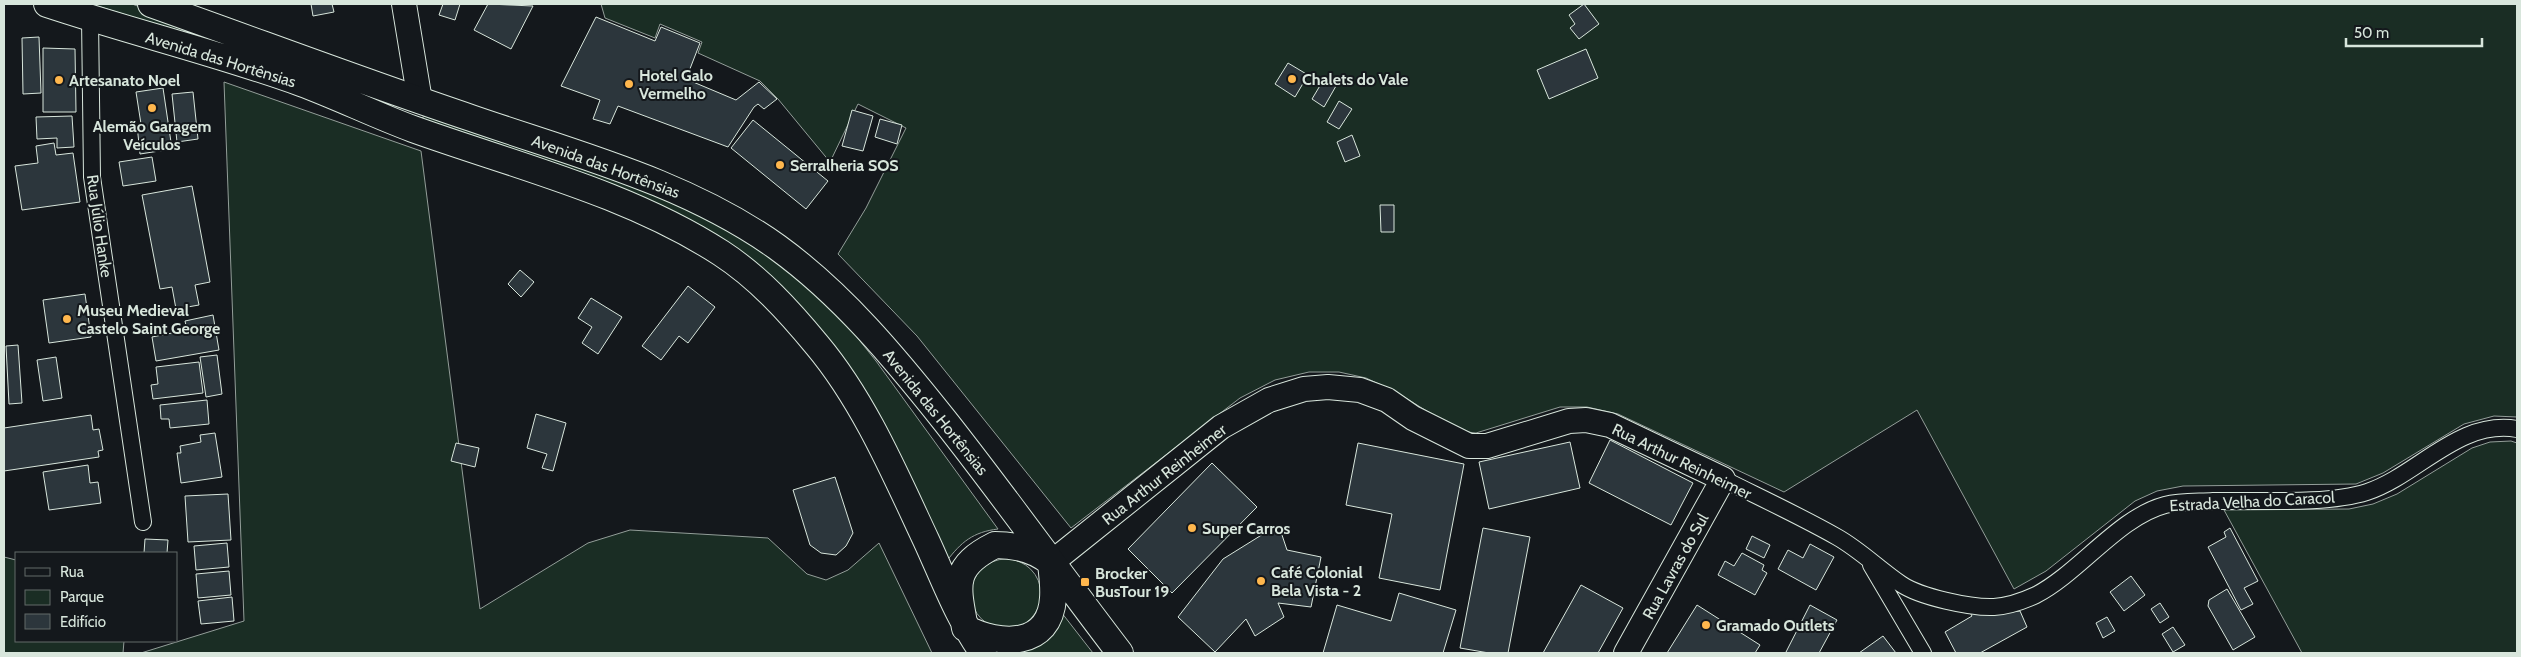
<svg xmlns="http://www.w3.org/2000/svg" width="2521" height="657" font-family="Cabin,sans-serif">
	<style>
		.green { fill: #1a2d24; stroke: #939e99 }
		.building { fill: #2c363c; stroke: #d8e6dc }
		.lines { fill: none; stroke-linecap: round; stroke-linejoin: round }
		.street-casing { stroke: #d8e6dc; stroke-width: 18 }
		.secondary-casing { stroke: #d8e6dc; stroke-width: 26 }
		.primary-casing { stroke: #d8e6dc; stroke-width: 28 }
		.street { stroke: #14181c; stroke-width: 16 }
		.secondary { stroke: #14181c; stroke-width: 24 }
		.primary { stroke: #14181c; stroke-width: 26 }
		.poi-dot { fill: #ffb74d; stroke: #14181c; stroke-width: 2 }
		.labels { text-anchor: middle; stroke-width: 4; stroke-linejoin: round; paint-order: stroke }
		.street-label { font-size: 16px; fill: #d8e6dc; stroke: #14181c }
		.poi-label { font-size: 16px; font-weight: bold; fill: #d8e6dc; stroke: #14181c; text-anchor: start }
	</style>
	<rect width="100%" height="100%" fill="#14181c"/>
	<path class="green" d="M91 4H132L265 52 240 51Z
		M601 4H2517V417L2494 416 2464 424 2383 473 2356 484 2183 486 2157 491 2135 501 2046 571 2014 589 1917 410 1784 492 1618 414 1587 407H1560L1476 433 1459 431 1396 392 1366 378 1339 372H1309L1275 380 1240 398 1071 528 917 336 838 254 866 208 906 128 858 104 830 162 778 99 760 81 698 53 702 42 660 24 655 38 605 18Z
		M224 82 421 151 480 609 588 543 630 530 768 538 807 574 826 580 848 570 879 543 932 653H141L244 621Z
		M428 115H437L676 202 747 239 805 284 848 326 876 361 998 529C973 532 961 542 946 562L781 287 421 118Z
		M2511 441 2517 443V653H2302L2224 510 2349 509 2373 504 2397 494 2472 448 2490 442Z
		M4 557 16 560V641H124L123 653H4Z
		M971 594a35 35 0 1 1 70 0a35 35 0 1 1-70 0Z
		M1058 608 1093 653H1000L997 649Z"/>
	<path class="building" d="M311 4H332L334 12 313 16Z
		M443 4H460L455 20 439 15Z
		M488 4 533 6 511 49 474 30Z
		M1584 4 1599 24 1579 39 1570 28 1575 24 1569 15Z
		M596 17 655 41 661 27 700 43 686 79 736 100 759 82 777 99 764 109 758 104 754 107 728 147 618 106 610 124 593 119 600 100 561 86Z
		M39 37 41 93 23 94 22 38Z
		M43 48 75 49 76 112H43Z
		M1586 49 1598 78 1549 99 1537 70Z
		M1288 63 1308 75 1295 97 1275 84Z
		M1324 79 1336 86 1324 107 1312 99Z
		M163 88 172 149 140 154 137 125 141 124 136 92Z
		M193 92 198 139 177 142 172 94Z
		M1339 101 1352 109 1339 129 1327 122Z
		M852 110 873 116 863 151 842 146Z
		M72 116 74 147 57 148V138L37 139 36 117Z
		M880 119 902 125 897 144 875 137Z
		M753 120 828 181 806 209 731 148Z
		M1352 135 1360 156 1345 162 1337 142Z
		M54 143 56 155 73 153 80 202 22 210 15 166 38 163 36 146Z
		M152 157 156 181 123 186 119 162Z
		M192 186 210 282 195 285 199 305 176 309 172 287 160 289 142 195Z
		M1380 205H1394V232H1381Z
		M520 270 534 282 521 297 508 284Z
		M688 286 715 307 688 343 679 336 661 360 642 346Z
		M85 294 91 337 49 343 43 300Z
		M591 298 622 317 598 354 582 343 592 327 578 318Z
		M213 315 219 350 156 361 152 337 187 330 185 321Z
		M18 345 22 403 9 404 6 346Z
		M217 355 222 394 206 397 200 357Z
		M56 357 62 398 43 401 37 360Z
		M199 362 203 393 153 399 151 385 158 384 156 367Z
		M207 400 209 424 170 428 169 419H161L160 405Z
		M536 414 566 423 553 471 542 468 547 454 527 448Z
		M91 415 93 430 99 429 103 450 98 451 99 457 4 471V428Z
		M215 433 222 477 181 483 177 453H181L180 446 201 442 200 435Z
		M1610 440 1693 483 1671 525 1589 483Z
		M1570 442 1580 488 1489 509 1479 462Z
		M456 443 479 448 475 467 451 461Z
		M1358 443 1464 464 1440 590 1379 578 1392 514 1346 505Z
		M1212 463 1257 507 1172 593 1128 549Z
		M88 465 90 483 98 482 101 503 49 510 43 472Z
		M835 477 853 533 846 546 836 555 821 553 810 545 793 490Z
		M228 494 231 540 188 542 185 496Z
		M1483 528 1530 537 1508 653H1489L1460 648Z
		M2230 528 2258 581 2244 588 2253 604 2241 610 2208 547 2226 537 2224 532Z
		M1268 531 1282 535 1287 550 1321 557 1311 607 1278 603 1284 617 1255 636 1246 619 1215 652 1178 617 1223 559Z
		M1752 536 1770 545 1764 558 1746 549Z
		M145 539 168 540 167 553H144Z
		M227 543 229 567 196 570 194 546Z
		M1810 544 1834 557 1816 590 1778 569 1788 550 1803 558Z
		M1742 553 1764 565 1762 570 1767 573 1755 595 1718 575 1725 561 1734 566Z
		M229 571 231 595 198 598 196 574Z
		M2131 576 2145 595 2124 611 2110 592Z
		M1581 585 1623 608 1598 653H1543Z
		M2227 589 2255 637 2233 650 2208 606 2209 600Z
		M1399 593 1456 610 1443 653H1323L1337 605 1391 621Z
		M232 597 234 621 201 624 198 601Z
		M2160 603 2169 617 2160 623 2151 609Z
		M1697 605 1760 645 1755 653H1667Z
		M1810 605 1837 620 1819 653H1789L1786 652Z
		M1969 611 1988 614 2020 611 2027 627 1980 653H1956L1945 632 1972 616Z
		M2107 617 2115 631 2103 638 2096 623Z
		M2173 627 2185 645 2173 652 2162 634Z
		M1883 636 1896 653H1859Z"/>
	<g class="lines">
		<g class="street-casing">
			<path id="street" d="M90 18 92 177 143 522
				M1723 479C1761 498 1800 516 1837 537 1860 550 1879 569 1901 584 1920 597 1971 608 1994 607 2008 606 2023 601 2036 595 2080 572 2119 517 2165 505 2180 501 2198 502 2213 501 2257 500 2327 505 2367 492 2418 475 2459 419 2517 429
				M1871 565 1923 653"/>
		</g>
		<g class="secondary-casing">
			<path id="secondary" d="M404 4 420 101
				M1051 563 1221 427 1269 400 1304 389 1328 387 1360 390 1387 400 1413 418 1469 446H1487L1569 421 1586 420 1610 425 1723 479 1626 653"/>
		</g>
		<g class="primary-casing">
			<path id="primary" d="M47 4C131 32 218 53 301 83 339 97 375 115 413 129 516 166 628 193 721 253 758 277 789 311 817 345 864 401 895 474 926 540 944 579 958 618 983 653
				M151 4C258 42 364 82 471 118 575 154 686 182 777 247 842 294 895 358 945 421 1005 497 1061 576 1120 653
				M995 545C1015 545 1036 550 1051 563 1052 574 1054 586 1053 598 1050 648 1000 646 965 628 957 585 951 567 995 545Z"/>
		</g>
		<use href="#street" class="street"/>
		<use href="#secondary" class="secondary"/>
		<use href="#primary" class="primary"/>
	</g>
	<g class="poi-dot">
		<circle cx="1292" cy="79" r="5"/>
		<circle cx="59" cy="80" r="5"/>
		<circle cx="629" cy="84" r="5"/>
		<circle cx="152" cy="108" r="5"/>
		<circle cx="780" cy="165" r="5"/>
		<circle cx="67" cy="319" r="5"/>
		<circle cx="1192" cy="528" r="5"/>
		<circle cx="1261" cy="581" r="5"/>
		<rect x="1080" y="577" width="10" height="10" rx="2.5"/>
		<circle cx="1706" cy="625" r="5"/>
	</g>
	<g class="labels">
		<g class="street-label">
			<text transform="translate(221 59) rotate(17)" y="6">Avenida das Hortênsias</text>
			<text transform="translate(606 166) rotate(20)" y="6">Avenida das Hortênsias</text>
			<text transform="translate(100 226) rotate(82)" y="6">Rua Júlio Hanke</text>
			<text transform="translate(936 412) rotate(51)" y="6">Avenida das Hortênsias</text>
			<text transform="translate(1682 461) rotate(26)" y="6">Rua Arthur Reinheimer</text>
			<text transform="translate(1164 474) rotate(-38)" y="6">Rua Arthur Reinheimer</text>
			<text transform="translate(2252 501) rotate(-3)" y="6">Estrada Velha do Caracol</text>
			<text transform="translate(1675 566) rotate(-61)" y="6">Rua Lavras do Sul</text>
		</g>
		<g class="poi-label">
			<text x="639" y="81">Hotel Galo<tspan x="639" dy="18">Vermelho</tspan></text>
			<text x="1302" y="85">Chalets do Vale</text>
			<text x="69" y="86">Artesanato Noel</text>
			<text x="152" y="132" text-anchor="middle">Alemão Garagem<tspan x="152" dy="18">Veículos</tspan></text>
			<text x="790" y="171">Serralheria SOS</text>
			<text x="77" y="316">Museu Medieval<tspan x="77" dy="18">Castelo Saint George</tspan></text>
			<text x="1202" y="534">Super Carros</text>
			<text x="1271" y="578">Café Colonial<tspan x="1271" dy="18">Bela Vista - 2</tspan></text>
			<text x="1095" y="579">Brocker<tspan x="1095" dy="18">BusTour 19</tspan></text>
			<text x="1716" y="631">Gramado Outlets</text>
		</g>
	</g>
	<rect width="2521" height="657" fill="none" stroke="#d8e6dc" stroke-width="10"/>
	<rect x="15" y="552" width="162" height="90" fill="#14181c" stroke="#626a69"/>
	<rect x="25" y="568" width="25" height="8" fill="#14181c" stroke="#626a69"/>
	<text x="60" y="577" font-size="15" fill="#d8e6dc">Rua</text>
	<rect x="25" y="590" width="25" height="15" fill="#1a2d24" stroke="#626a69"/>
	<text x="60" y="602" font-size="15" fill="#d8e6dc">Parque</text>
	<rect x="25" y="614" width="25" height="15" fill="#2c363c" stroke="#626a69"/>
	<text x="60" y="627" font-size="15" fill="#d8e6dc">Edifício</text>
	<path d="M2346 38v8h136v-8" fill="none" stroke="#d8e6dc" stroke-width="2.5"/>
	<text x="2354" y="38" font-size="15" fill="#d8e6dc" stroke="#14181c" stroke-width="4" paint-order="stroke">50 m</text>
</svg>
